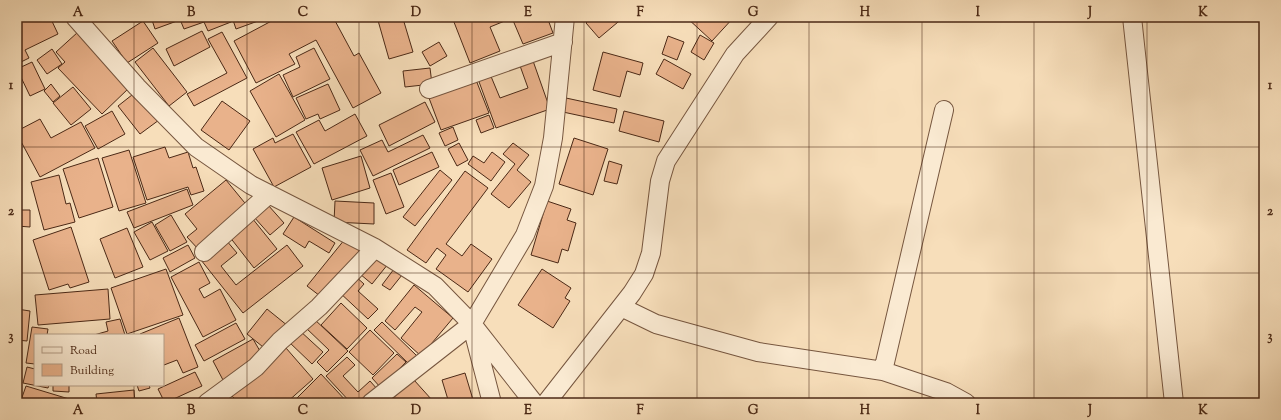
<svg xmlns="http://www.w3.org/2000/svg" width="1281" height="420" font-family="'Sorts Mill Goudy',serif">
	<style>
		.building { fill: #e9b28b; stroke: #4b2916 }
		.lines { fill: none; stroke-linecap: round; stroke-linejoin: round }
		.minor-casing { stroke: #76563f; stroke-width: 20 }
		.minor { stroke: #faead2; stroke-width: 18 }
		.grid { fill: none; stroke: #4b2916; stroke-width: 1; stroke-opacity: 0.55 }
		.neatline { fill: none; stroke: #4b2916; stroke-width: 1.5 }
		.grid-label { font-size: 13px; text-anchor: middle; font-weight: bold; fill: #4b2916 }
	</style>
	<rect width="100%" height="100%" fill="#f7deba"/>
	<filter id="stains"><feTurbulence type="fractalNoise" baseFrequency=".005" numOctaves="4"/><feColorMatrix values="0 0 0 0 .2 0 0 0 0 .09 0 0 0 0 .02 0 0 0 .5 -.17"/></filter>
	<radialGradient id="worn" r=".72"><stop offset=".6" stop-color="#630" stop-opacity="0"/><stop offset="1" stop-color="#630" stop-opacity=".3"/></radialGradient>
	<path class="building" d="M17 17H50L58 34 25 50 29 58 17 64Z
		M151 17H175L177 21 155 29Z
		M179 17H229L231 22 208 31 204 22 184 29Z
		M232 17H269L236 29Z
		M279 17H333L354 56 359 53 381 93 353 108 316 40 289 54 295 64 256 83 234 41Z
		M377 17H418L404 22 413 52 389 59Z
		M452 17H547L553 33 523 44 512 18 490 27 500 51 470 63Z
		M592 17H624L599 38 586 23Z
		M686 17H734L712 41Z
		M143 21 158 43 127 63 112 41Z
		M202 31 210 47 174 66 166 49Z
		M78 32 130 87 102 114 58 68 65 62 56 52Z
		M222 32 247 78 194 106 187 94 227 73 208 39Z
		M700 35 714 43 704 60 691 52Z
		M668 36 684 42 677 60 662 54Z
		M439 42 447 56 430 66 422 52Z
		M153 48 187 92 169 106 135 62Z
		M314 48 330 79 293 97 283 75 300 67 296 57Z
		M52 49 62 64 47 74 37 60Z
		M603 52 643 63 640 75 627 71 620 97 593 90Z
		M532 58 550 109 496 128 478 79 490 74 500 98 528 88 519 63Z
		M664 59 691 74 683 89 656 74Z
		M32 62 45 89 30 96 17 69Z
		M430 68 432 84 405 87 403 71Z
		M279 74 305 120 276 137 250 91Z
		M476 80 489 113 441 130 429 98Z
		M51 84 60 96 53 102 44 91Z
		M328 84 340 110 320 119 318 114 306 119 296 98Z
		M73 87 91 109 71 125 53 103Z
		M137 91 159 120 140 134 118 106Z
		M566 98 617 109 614 123 563 112Z
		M222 101 250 121 229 150 201 130Z
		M425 102 435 122 389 146 379 125Z
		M112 111 125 134 98 149 85 126Z
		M624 111 664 121 659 142 619 131Z
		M355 114 367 136 314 164 296 132 319 120 325 131Z
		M489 115 494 128 481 133 476 120Z
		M40 119 51 138 81 122 95 148 40 177 17 134V131Z
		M453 127 458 140 445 146 439 133Z
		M293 134 311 167 274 187 253 149 273 138 275 143Z
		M423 135 430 148 373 176 360 150 382 140 388 152Z
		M574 138 608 149 593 195 559 184Z
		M459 143 468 160 457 166 448 149Z
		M513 143 529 155 517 170 531 182 509 208 491 194 515 164 503 154Z
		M165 147 169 158 188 152 193 168 196 167 204 191 191 195 188 187 147 200 133 157Z
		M129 150 146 203 119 211 102 158Z
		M432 152 439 167 399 185 393 170Z
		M492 152 505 162 491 181 468 164 473 156 484 163Z
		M361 156 370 188 332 200 322 168Z
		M98 158 113 207 79 218 63 169Z
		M609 161 622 165 617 184 604 181Z
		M440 170 452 180 415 226 403 217Z
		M465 171 488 188 446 244 462 256 471 244 492 259 468 292 436 269 446 255 437 248 426 263 407 250Z
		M391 173 404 207 386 214 373 180Z
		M59 175 66 204 70 203 75 222 44 230 31 182Z
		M226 180 249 208 199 250 187 237 197 229 185 214Z
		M187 189 193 205 134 228 127 212Z
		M335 201 374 203V224L334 222Z
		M547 201 571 209 567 220 576 223 568 251 562 249 558 263 531 255Z
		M268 205 284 223 270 235 254 217Z
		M17 210H30V227L17 226Z
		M171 215 187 242 170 251 155 225Z
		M294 217 335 243 329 253 309 241 305 248 283 234Z
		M252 218 277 249 254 268 229 236Z
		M152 222 168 251 150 260 134 232Z
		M71 227 89 282 70 288 68 284 49 290 33 240Z
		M127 228 143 267 115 278 100 239Z
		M345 239 361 251 324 299 307 286Z
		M226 240 237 253 221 266 236 285 287 245 303 266 243 313 201 260Z
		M188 245 195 258 170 272 163 258Z
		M376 254 388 264 372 284 360 274Z
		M199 262 210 283 199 289 204 298 220 289 236 320 203 337 171 277Z
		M166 269 183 315 127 334 111 288Z
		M394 269 402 275 390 290 382 285Z
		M542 269 571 288 565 298 570 301 553 328 518 305Z
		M354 275 364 284 358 291 378 309 368 319 338 291Z
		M414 285 453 318 421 356 401 338 422 312 415 307 395 330 385 321Z
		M108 289 110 319 38 325 35 295Z
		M341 303 367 328 347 349 321 325Z
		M17 309 30 311 27 341 17 340Z
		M267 309 288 326 268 351 247 334Z
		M179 318 198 367 183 373 177 360 164 365 163 362V335H141L140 334Z
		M313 318 348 351 327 372 317 362 329 350 305 327Z
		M120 319 125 335H94L108 331 106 322Z
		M382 322 417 356 409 364 374 330Z
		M236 323 245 339 204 361 195 345Z
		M32 327 48 329 47 335H35V364L26 363Z
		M299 330 323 352 312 364 288 341Z
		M370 330 394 353 373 375 349 352Z
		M253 339 264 358 223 380 213 361Z
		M286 348 313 379 286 403H239L231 395Z
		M17 351H20L17 382Z
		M397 354 406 362 381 388 372 378Z
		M347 357 355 365 343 376 358 392 370 381 378 390 365 403H351L326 376Z
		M27 367 35 369V385H49L48 388 23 383Z
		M195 372 202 386 165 403 158 389Z
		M465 373 474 403H449L442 380Z
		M321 374 348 403H302L297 398Z
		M414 380 432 400 428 403H387Z
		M53 385H69V392L53 391Z
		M137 385H149L150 388 139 391Z
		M26 386 69 399 68 403H20Z
		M134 390 135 403H97L96 394Z"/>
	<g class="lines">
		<g class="minor-casing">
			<path id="minor" d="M75 17 137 87 196 147 251 185 375 248 435 286 472 324 534 403
				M1132 17 1174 403
				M429 89 563 42
				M204 252 269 194
				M621 307 656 324 758 352 883 371 946 392 966 403
				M473 330 492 403
				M883 371 944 110
				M207 403 256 367 280 341 319 307 375 248
				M371 403 472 324 525 235 544 186 553 138 565 17
				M546 403 632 293 644 274 651 253 660 181 666 161 735 54 769 17"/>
		</g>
		<use href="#minor" class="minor"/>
	</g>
	<path class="grid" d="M134 17V335M247 17V403M359 17V403M472 17V403M584 17V403M697 17V403M809 17V403M922 17V403M1034 17V403M1147 17V403M17 147H1264M17 273H1264M134 385V403"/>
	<rect width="1281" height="420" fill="none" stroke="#f7deba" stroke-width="44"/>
	<rect x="34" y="334" width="130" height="52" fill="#faead2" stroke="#b49d87"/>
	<rect x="42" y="347" width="20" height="6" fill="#faead2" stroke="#b49d87"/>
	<text x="70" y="354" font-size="12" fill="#4b2916">Road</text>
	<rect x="42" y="364" width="20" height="12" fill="#e9b28b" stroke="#b49d87"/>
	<text x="70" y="374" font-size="12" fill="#4b2916">Building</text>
	<rect x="22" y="22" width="1237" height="376" class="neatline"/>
	<g class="grid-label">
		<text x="78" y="16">A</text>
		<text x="191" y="16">B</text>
		<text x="303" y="16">C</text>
		<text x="416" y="16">D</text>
		<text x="528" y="16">E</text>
		<text x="640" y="16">F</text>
		<text x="753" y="16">G</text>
		<text x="865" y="16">H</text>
		<text x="978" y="16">I</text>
		<text x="1090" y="16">J</text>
		<text x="1203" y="16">K</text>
		<text x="11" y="89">1</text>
		<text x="1270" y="89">1</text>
		<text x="11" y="215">2</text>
		<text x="1270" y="215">2</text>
		<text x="11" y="340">3</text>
		<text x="1270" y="340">3</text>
		<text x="78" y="414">A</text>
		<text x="191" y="414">B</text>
		<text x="303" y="414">C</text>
		<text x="416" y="414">D</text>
		<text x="528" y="414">E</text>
		<text x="640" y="414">F</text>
		<text x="753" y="414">G</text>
		<text x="865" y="414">H</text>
		<text x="978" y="414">I</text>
		<text x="1090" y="414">J</text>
		<text x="1203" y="414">K</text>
	</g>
	<rect width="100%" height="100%" filter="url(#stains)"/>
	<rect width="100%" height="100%" fill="url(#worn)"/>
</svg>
